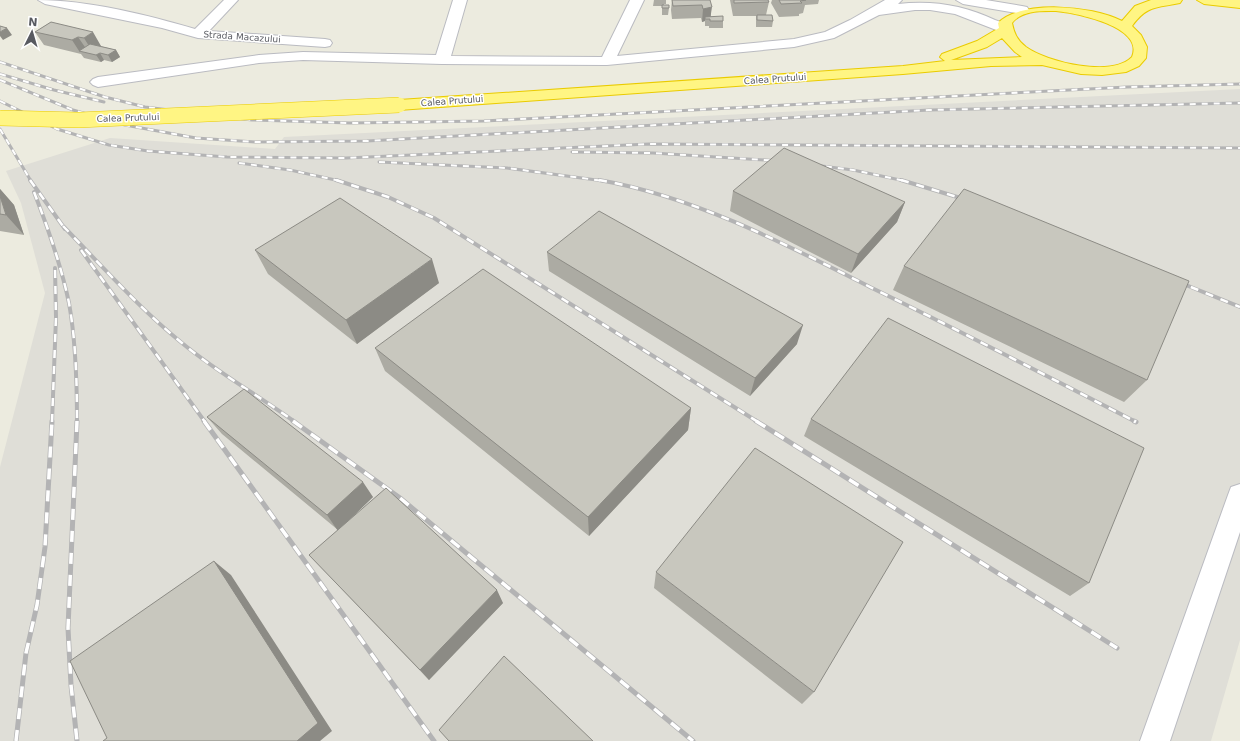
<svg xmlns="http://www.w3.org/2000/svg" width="1240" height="741" font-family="'DejaVu Sans',sans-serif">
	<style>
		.industrial { fill: #dfded7 }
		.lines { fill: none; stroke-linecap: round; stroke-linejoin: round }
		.minor-casing { stroke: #babbc1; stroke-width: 2 }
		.highway-casing { stroke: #eacb00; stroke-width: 2 }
		.minor { fill: #fff; fill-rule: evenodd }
		.highway { fill: #fff583; fill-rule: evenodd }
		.rail-far2-casing { stroke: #b3b3b4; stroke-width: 3 }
		.rail-far1-casing { stroke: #b3b3b4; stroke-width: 4 }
		.rail-casing { stroke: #b3b3b4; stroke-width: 5 }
		.rail-far2 { stroke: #fff; stroke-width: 2; stroke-dasharray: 6; stroke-linecap: butt }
		.rail-far1 { stroke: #fff; stroke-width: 2.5; stroke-dasharray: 8; stroke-linecap: butt }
		.rail { stroke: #fff; stroke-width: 3.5; stroke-dasharray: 11; stroke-linecap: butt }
		.highway-bridge-casing { stroke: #eacb00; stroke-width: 16; stroke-linecap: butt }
		.highway-bridge { stroke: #fff583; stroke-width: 15 }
		.wall { fill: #acaba3 }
		.shaded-wall { fill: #8c8b85 }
		.building { fill: #c8c7be; stroke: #8c8b85 }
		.labels { text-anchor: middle; stroke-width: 3; stroke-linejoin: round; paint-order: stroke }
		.far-street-label { font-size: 9px; fill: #585a61; stroke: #fff }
	</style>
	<rect width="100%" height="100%" fill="#ecebdf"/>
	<path class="industrial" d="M1240 89V640L1211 741H0V467L45 293 21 203 6 171 110 138 275 149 284 137Z"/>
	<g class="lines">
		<g class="minor-casing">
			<path id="minor" d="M38 0C87 0 148 15 195 29L224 0H238L209 31 325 39 330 40 332 43 330 46 325 47 198 38 162 28 45 4Z
				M453 0H467L451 56 602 57 630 0H644L617 56 794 39 825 32 850 20 885 0H902L898 4C932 0 964 5 995 20 1001 22 1007 24 1011 29L1009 32 1004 33 955 14 930 10H915L879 15 834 38 794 47 607 65 442 64 303 60 259 63 98 87 93 85 90 82 93 79 98 77 259 55 303 52 436 55Z
				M956 0H986L1022 6 1027 7 1029 10 1027 13 1022 14 963 4Z
				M1240 484V532L1170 741H1140L1228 495 1231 487Z"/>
		</g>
		<g class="highway-casing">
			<path id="highway" d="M1151 0H1182L1180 3C1157 8 1147 5 1132 26L1141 35 1147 47 1146 58 1139 66 1126 72 1102 75 1081 74 1042 65 991 66 903 74 399 110 393 108 391 105 393 102 399 100 903 66 945 61 940 57 942 54 977 41 999 28 998 23C1022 0 1090 5 1122 21L1135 6ZM1056 11C1075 13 1145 26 1132 57 1111 78 1047 62 1026 47 1017 40 1014 33 1012 23 1022 10 1041 11 1056 11ZM1002 38 1015 52 1022 57 951 60 987 47Z
				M1197 0H1240V8L1204 4Z"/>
		</g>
		<use href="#minor" class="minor"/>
		<use href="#highway" class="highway"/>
		<g class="rail-far2-casing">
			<path id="rail-far2" d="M0 62 105 97 145 107 252 120 350 123 484 121 1127 87 1240 84
				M0 74 54 90 104 102
				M0 80 73 110 125 125 196 138 255 142 367 141 929 110 1240 103
				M0 101 57 129 109 145 148 151 227 157 346 158 649 144 1240 148
				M0 129 31 181
				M572 152 653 153 780 161
				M379 162 507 168 604 181
				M239 163 290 170 340 181
				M814 165 853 170 905 181"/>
		</g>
		<g class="rail-far1-casing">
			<path id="rail-far1" d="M30 180 65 229
				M336 180 388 197 434 218 758 422
				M599 180C696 197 787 245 874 289 962 332 1049 377 1136 422
				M901 180 967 200
				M34 192C48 228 61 265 69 303 76 342 77 382 77 422
				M63 226C102 266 139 308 182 343 218 373 258 395 295 422
				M81 250 205 422
				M1176 281 1240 307
				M52 422 56 317 55 268"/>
		</g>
		<g class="rail-casing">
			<path id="rail" d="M77 421 68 628 71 685 77 741
				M204 421 434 741
				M293 421 400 498 693 741
				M756 421 1117 648
				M1134 421 1136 422
				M16 741 26 653 37 605 45 547 52 421"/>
		</g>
		<use href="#rail-far2" class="rail-far2"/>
		<use href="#rail-far1" class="rail-far1"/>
		<use href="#rail" class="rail"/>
		<g class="highway-bridge-casing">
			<path id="highway-bridge" d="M0 118 79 120 399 105"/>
		</g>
		<use href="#highway-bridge" class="highway-bridge"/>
	</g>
	<path class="wall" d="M654 0H666V4H664V5L669 8 668 15H662V6H653Z
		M672 0H710L711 17 723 21V28H709V26H705V21L702 22 701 18 672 19 671 10Z
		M730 0H768L769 2 766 15 773 21 772 27H756V16H733Z
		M772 0H819L818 4 805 5 803 13 799 14V16L779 17 771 3Z
		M51 22 101 46H100L116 50 120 57 112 62 104 60 101 62 84 58 81 54 44 45 35 32Z
		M0 189 14 205 24 235 0 231Z
		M733 191 905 202 897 222 851 273 730 211Z
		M255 250 439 283 357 344 268 274Z
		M547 252 797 344 750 396 549 271Z
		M904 266 1147 380 1124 402 893 290Z
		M375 348 691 408 688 430 589 536 385 371Z
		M207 417 373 497 347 522 503 603 429 680 309 555 338 530 222 434Z
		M811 419 1089 583 1070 596 804 436Z
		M656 572 814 692 802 704 654 588Z"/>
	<path class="shaded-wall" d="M712 7 710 20V19H705V21L702 22 703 9Z
		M7 28 12 35 3 40 0 36V32Z
		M93 32 101 46 92 51 84 38Z
		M78 37 87 50 79 51 81 54 72 40Z
		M116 50 120 57 112 62 108 55Z
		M100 53 104 60 101 62 96 55Z
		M0 189 14 205 24 235 6 215 0 196Z
		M905 202 897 222 851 273 858 254Z
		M432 259 439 283 357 344 346 320Z
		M803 325 797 344 750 396 755 378Z
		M691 408 688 430 589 536 588 517Z
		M363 482 373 497 338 531 327 515Z
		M214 561 231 575 332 731 320 741H297Z
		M497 590 503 603 429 680 420 670Z"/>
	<path class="building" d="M672 0H710L712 7 703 9 702 5 673 6Z
		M734 0H768L769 2 734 3Z
		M779 0H806L800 1 802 3 781 4Z
		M662 5H669V8H662Z
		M757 15H772L773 21 757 20Z
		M723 16V21H710V19H705V17Z
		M51 22 93 32 84 38 78 37 72 40 35 32Z
		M0 26 7 28 0 32Z
		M90 44 116 50 108 55 100 53 96 55 79 51Z
		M784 148 905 202 858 254 733 191Z
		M964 189 1189 281 1147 380 904 266Z
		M0 196 6 215 0 214Z
		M340 198 432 259 346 320 255 250Z
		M599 211 803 325 755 378 547 252Z
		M483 269 691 408 588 517 375 348Z
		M888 318 1144 448 1089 583 811 419Z
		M244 389 363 482 327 515 207 417Z
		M755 448 903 542 814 692 656 572Z
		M386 488 497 590 420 670 309 555Z
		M214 561 318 723 297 741H103L107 738 70 661Z
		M504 656 593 741H449L439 730Z"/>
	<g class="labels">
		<g class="far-street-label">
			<text transform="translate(242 37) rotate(4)" y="3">Strada Macazului</text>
			<text transform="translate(775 79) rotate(-4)" y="3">Calea Prutului</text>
			<text transform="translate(452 101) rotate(-4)" y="3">Calea Prutului</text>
			<text transform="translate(128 118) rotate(-2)" y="3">Calea Prutului</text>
		</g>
	</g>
	<g transform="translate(32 32) rotate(5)" stroke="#ffffff" stroke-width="3" paint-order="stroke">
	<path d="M0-3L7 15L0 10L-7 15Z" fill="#585a61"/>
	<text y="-6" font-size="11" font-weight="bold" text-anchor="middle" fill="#585a61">N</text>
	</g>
</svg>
